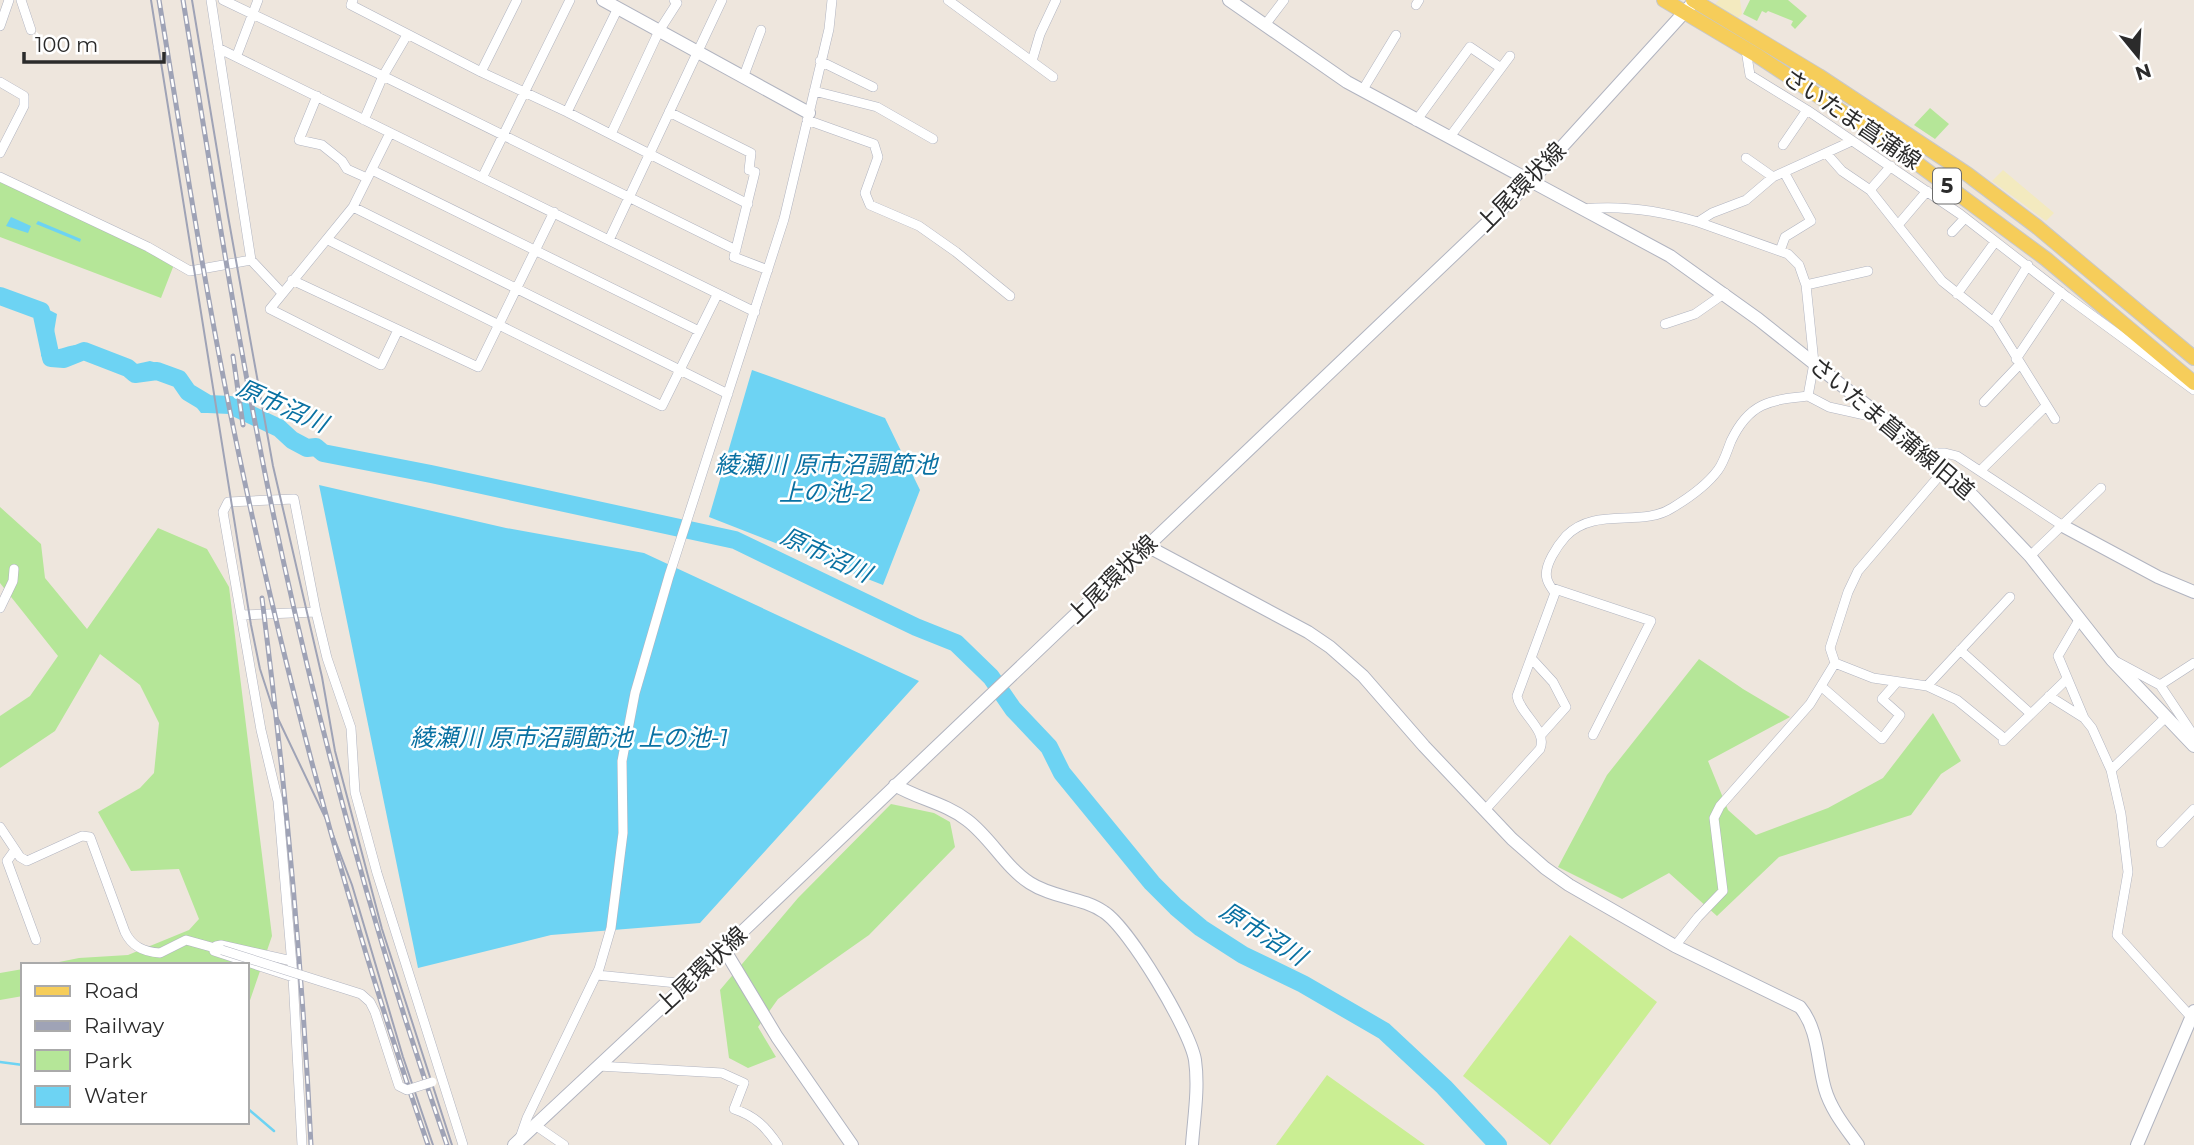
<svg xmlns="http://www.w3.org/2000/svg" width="2194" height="1145" font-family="Montserrat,'Noto Sans JP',sans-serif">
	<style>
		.green { fill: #b5e698 }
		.sand { fill: #f3eabf }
		.pitch { fill: #caee93 }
		.water { fill: #6dd3f3 }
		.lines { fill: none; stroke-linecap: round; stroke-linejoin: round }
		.stream { stroke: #6dd3f3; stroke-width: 2.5 }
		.river { stroke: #6dd3f3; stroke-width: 18 }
		.street-casing { stroke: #b1b4c0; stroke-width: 10 }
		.secondary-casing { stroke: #b1b4c0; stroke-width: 14 }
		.primary-casing { stroke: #c8c8c8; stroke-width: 16 }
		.street { stroke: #fff; stroke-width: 9 }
		.secondary { stroke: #fff; stroke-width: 12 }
		.primary { stroke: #f6cd5a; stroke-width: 14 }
		.tram { stroke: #9fa3b6; stroke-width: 2 }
		.rail-casing { stroke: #9fa3b6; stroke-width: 5 }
		.rail { stroke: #fff; stroke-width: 2.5; stroke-dasharray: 8; stroke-linecap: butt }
		.street-bridge-casing { stroke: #b1b4c0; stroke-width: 10; stroke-linecap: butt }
		.street-bridge { stroke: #fff; stroke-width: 9 }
		.labels { text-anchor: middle; stroke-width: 5; stroke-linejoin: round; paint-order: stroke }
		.shield { fill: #fff; stroke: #6b6b6b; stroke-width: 2 }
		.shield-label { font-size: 21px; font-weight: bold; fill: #2b2b2b }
		.street-label { font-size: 23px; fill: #2b2b2b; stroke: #fff }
		.water-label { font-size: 24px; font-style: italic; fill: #0971a2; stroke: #fff }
	</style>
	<rect width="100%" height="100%" fill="#eee6dd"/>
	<path class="green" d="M1750 0H1788L1807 16 1795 29 1791 25 1793 21 1768 11 1766 13 1762 11 1757 21 1743 14Z
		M1930 108 1949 124 1935 139 1914 125Z
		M0 179 175 262 161 298 0 237Z
		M0 507 41 544 45 578 87 629 158 528 207 549 229 587 272 936 247 1009V965H44L79 958 128 955 189 930 199 919 179 869 131 871 98 812 140 788 154 773 159 723 140 685 100 654 55 731 0 768V716L30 696 58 656 0 583Z
		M1699 659 1743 689 1790 717 1708 761 1728 810 1756 835 1828 808 1883 778 1933 713 1961 761 1941 774 1911 815 1779 857 1717 916 1669 873 1622 899 1558 867 1607 775Z
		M891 804 934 813 950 822 955 847 869 935 778 999 758 1027 776 1057 748 1068 729 1058 720 990 798 898Z
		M23 969V996L0 1000V973Z"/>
	<path class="sand" d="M1719 0H1740L1742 14 1737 19 1714 5Z
		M2003 170 2054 213 2046 221 1992 181Z"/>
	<path class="pitch" d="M1570 935 1657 1002 1550 1145 1463 1076Z
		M1327 1075 1425 1145H1276Z"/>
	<path class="water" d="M11 217 31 226 28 233 6 226Z
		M38 221 81 239 80 242 36 224Z
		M0 289 30 300 57 314 51 350C61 350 71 344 79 345 96 345 113 358 127 366L150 361 168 366 203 404 222 401 226 406 214 413H201L169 371C163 370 154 367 147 367 132 366 120 376 104 367 95 362 92 352 77 352 62 351 59 368 41 356L46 318 0 295Z
		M752 370 885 418 920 490 883 585 709 517Z
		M319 485 506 528 644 553 919 681 700 923 551 935 418 968Z"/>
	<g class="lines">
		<path class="stream" d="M0 1062 23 1065
			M247 1108 274 1131"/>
		<path class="river" d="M0 296 41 311 51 358 64 359 84 351 128 368 135 374 157 371 179 379 188 392 208 404 230 405 279 428 292 440 307 448 316 447 323 453 431 474 735 540 916 627 956 643 991 677 1013 709 1049 747 1062 773 1152 883 1176 907 1201 928 1243 955 1303 984 1384 1031 1444 1087 1498 1145"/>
		<g class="street-casing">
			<path id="street" d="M21 0 31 30
				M211 0 251 260 282 293
				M223 0 383 76 736 250
				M353 0 351 5 481 72 567 112 748 204
				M948 0 1053 77
				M1416 5 1419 0
				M1265 25 1284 0
				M0 26 9 0
				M218 48 755 312
				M1746 50 1750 75 1807 110 1960 214 2067 297 2194 390
				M237 55 258 0
				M820 61 873 87
				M1032 61 1040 34 1056 0
				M481 72 517 0
				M743 78 761 30
				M0 82 24 96V106L0 153
				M814 91 877 107 933 139
				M1362 91 1396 35
				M317 96 299 140 322 145 342 161 347 169 367 178
				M567 112 618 8
				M669 112 751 153 749 170 755 172 734 257 768 270
				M364 120 383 76 407 35
				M807 120 874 144 878 157 865 193 870 205 919 226 956 252 1010 296
				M1416 121 1470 47 1501 68
				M390 133 353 207 270 309 381 365 398 330
				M611 134 659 31 677 3 674 0
				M1449 138 1510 56
				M1783 145 1807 110
				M1827 154 1842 171 1870 190 1891 166
				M1746 158 1773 177
				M372 170 699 331
				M483 176 570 0
				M0 177 148 247 190 271 251 260
				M1870 190 1942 281 1996 324 2055 419
				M353 207 728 394
				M1583 209C1621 205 1661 211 1698 222L1712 213 1746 200 1773 177 1852 141
				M1898 225 1927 191
				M1952 232 1965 218
				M328 240 662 406 717 295
				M609 240 722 0
				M1780 251 1785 237 1811 221 1784 172
				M292 280 478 367 554 212
				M1806 285 1868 271
				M1957 294 1995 242
				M1993 322 2028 265
				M1665 324 1695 314 1725 293
				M2016 359 2061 292
				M1808 396 1829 407 1883 419
				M1984 402 2020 364
				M1927 453H1945L1957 456 2063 526
				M1980 471 2046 406
				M2030 556 2101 488
				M1552 588 1651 621 1593 735
				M0 608 13 581 14 569
				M241 615 316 612 327 658 351 728 355 792 377 873 463 1145
				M2079 620 2058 656 2084 718
				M1960 650 2031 714
				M1531 658 1553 682 1566 707 1541 735
				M2117 662 2160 685 2194 736
				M1835 663 1873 678 1927 686 1957 700 2005 739
				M2160 685 2194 663
				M1927 686 2010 597
				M1822 687 1882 739 1900 715 1882 699 1897 682
				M2049 696 2084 718 2092 728 2111 770
				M2165 718 2111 770 2121 814 2128 872 2117 935 2191 1017
				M2003 741 2067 679
				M1485 810 1540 749C1548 730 1520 714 1517 696L1555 593C1552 589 1548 583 1547 579 1543 566 1558 545 1566 536 1595 506 1641 528 1672 508 1687 499 1707 485 1718 470 1724 462 1727 451 1731 441 1749 403 1769 400 1808 396L1814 363 1806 285 1799 265 1788 254 1698 222
				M0 827 20 857 27 861 82 836 90 837 125 932C132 947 144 952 160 953L186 940 222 950
				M2161 843 2194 809
				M15 850 7 861 36 940
				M216 946 221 945 292 961
				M1675 946 1698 917 1723 891 1714 818 1720 806 1810 704 1835 663 1830 648 1848 592 1858 571 1945 469
				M214 951 293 977
				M597 975 687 984
				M598 1066 722 1073 744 1083 734 1109C755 1116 766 1127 778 1145
				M535 1125 564 1145
				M520 1138 527 1118 599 969 611 928 623 833 622 761 635 693 669 576 784 219 829 29 832 0
				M302 1145 293 977 278 801 261 730 223 512 228 502 294 499 316 612"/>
		</g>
		<g class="secondary-casing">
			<path id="secondary" d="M603 0 809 113
				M1229 0 1347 82 1670 256 1758 319 1927 453 1974 497 2030 556 2112 660 2194 746
				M2063 526 2158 577 2194 592
				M1147 546 1308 632 1330 647 1363 676 1424 746 1512 839 1545 868 1569 885 1675 946 1800 1007C1819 1030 1817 1062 1825 1089 1831 1110 1846 1128 1858 1145
				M895 785C918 799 945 803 967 820 991 838 1005 867 1030 883 1053 898 1082 897 1104 912 1129 928 1190 1030 1195 1060 1199 1088 1194 1117 1192 1145
				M724 949 777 1037 852 1145
				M514 1145 724 949 1530 182 1690 6
				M2137 1145 2194 1011"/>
		</g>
		<g class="primary-casing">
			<path id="primary" d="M1664 0 1758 56 1891 144 2046 259 2194 383
				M1693 0 1819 76 1967 174 2036 226 2194 358"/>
		</g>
		<use href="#street" class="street"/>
		<use href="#secondary" class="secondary"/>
		<use href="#primary" class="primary"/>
		<path class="tram" d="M151 0 251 625 260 669 272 706 332 832 352 885 403 1057 433 1145
			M192 0 228 216 273 466 322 677 335 751 382 929 452 1145"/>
		<g class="rail-casing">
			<path id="rail" d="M159 0C184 152 207 304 239 455 288 688 350 919 428 1145
				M183 0C214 189 243 378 284 564 327 760 381 955 447 1145
				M233 356 243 425
				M262 598C285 780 302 962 311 1145"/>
		</g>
		<use href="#rail" class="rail"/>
		<g class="street-bridge-casing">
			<path id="street-bridge" d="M222 950 361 994 370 1002 375 1012 399 1086 407 1090 432 1082"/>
		</g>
		<use href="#street-bridge" class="street-bridge"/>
	</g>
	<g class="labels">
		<rect class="shield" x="1933" y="168.5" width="28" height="35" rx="5"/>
		<g class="shield-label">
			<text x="1947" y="193">5</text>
		</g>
		<g class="street-label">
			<text transform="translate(1852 119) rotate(34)" y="8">さいたま菖蒲線</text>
			<text transform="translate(1521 187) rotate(-45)" y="8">上尾環状線</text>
			<text transform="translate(1892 428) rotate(40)" y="8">さいたま菖蒲線旧道</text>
			<text transform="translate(1112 579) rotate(-44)" y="8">上尾環状線</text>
			<text transform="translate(701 970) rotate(-43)" y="8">上尾環状線</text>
		</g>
		<g class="water-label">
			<text transform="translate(282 406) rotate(24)" y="8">原市沼川</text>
			<text x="826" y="473">綾瀬川 原市沼調節池<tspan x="826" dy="28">上の池-2</tspan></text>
			<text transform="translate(826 555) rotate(25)" y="8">原市沼川</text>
			<text x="569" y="746">綾瀬川 原市沼調節池 上の池-1</text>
			<text transform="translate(1263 934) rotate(32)" y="8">原市沼川</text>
		</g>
	</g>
	<rect x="21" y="963" width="228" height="161" fill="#ffffff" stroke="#aaaaaa" stroke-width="2"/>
	<rect x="35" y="986" width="35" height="10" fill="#f6cd5a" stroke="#aaaaaa" stroke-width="2"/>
	<text x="84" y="998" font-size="21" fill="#2b2b2b">Road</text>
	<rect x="35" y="1021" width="35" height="10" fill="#9fa3b6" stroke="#aaaaaa" stroke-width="2"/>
	<text x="84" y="1033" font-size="21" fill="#2b2b2b">Railway</text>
	<rect x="35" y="1050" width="35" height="21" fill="#b5e698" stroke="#aaaaaa" stroke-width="2"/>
	<text x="84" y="1068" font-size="21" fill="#2b2b2b">Park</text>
	<rect x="35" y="1086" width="35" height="21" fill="#6dd3f3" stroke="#aaaaaa" stroke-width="2"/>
	<text x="84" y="1103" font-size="21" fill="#2b2b2b">Water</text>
	<g transform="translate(2138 56) rotate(162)" stroke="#ffffff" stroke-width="5" paint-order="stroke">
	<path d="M0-5L12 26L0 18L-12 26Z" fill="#2b2b2b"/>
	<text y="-10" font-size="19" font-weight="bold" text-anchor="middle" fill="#2b2b2b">N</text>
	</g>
	<path d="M24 52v10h140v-10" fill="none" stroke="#2b2b2b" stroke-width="3.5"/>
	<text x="35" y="52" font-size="21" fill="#2b2b2b" stroke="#ffffff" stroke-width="5" paint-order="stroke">100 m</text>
</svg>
